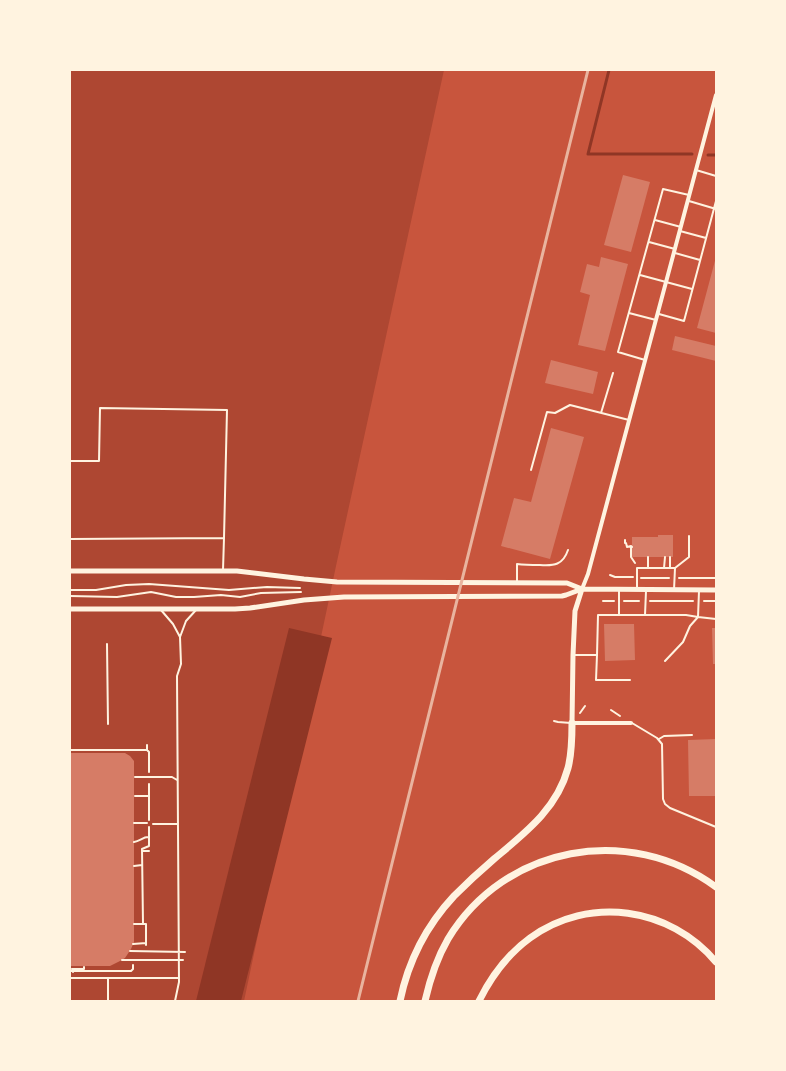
<svg xmlns="http://www.w3.org/2000/svg" width="786" height="1071" font-family="Karla,sans-serif">
	<style>
		.green { fill: #ae4732 }
		.water { fill: #8f3625 }
		.lines { fill: none; stroke-linecap: round; stroke-linejoin: round }
		.stream { stroke: #8f3625; stroke-width: 3 }
		.building { fill: #d67c66 }
		.path { stroke: #fff3e0; stroke-width: 2 }
		.service { stroke: #fff3e0; stroke-width: 2 }
		.minor { stroke: #fff3e0; stroke-width: 4 }
		.tertiary { stroke: #fff3e0; stroke-width: 5 }
		.motorway { stroke: #fff3e0; stroke-width: 7 }
		.rail { stroke: #e9b49f; stroke-width: 3 }
	</style>
	<rect width="100%" height="100%" fill="#c8553d"/>
	<path class="green" d="M70 70H444L336 566 244 1001H70Z"/>
	<path class="water" d="M289 628 332 638 241 1001H196Z"/>
	<g class="lines">
		<path class="stream" d="M609 70 588 154H692
			M708 155H716"/>
	</g>
	<path class="building" d="M623 175 650 182 631 252 604 245Z
		M601 257 628 264 605 351 578 345 590 295 580 292 587 264 599 267Z
		M716 257V333L697 328Z
		M675 336 716 346V361L672 350Z
		M551 360 598 372 593 394 545 383Z
		M551 428 584 437 550 559 501 546 514 498 531 502Z
		M658 535H673V557H632V537H658Z
		M604 624H634L635 660 605 661Z
		M712 628H716V664H713Z
		M716 739V796H689L688 740Z
		M70 753H125L130 756 134 761V942L131 949 125 958 120 961 110 966H70Z"/>
	<g class="lines">
		<path class="path" d="M625 540V543H626L627 547 631 546
			M632 547 631 546V557L635 563
			M610 575 615 577H633
			M641 578H669
			M679 578H716
			M70 590H96L126 585 149 584 229 590 267 587 300 588
			M70 596 117 597 151 592 176 597H194L221 595 240 597 261 593 301 592
			M603 601H614
			M624 601H639
			M650 601H693
			M704 601H716
			M611 710 620 716
			M580 713 585 706
			M70 750H147L149 752V772
			M147 750V745
			M135 796H149
			M149 820V784
			M134 823H147
			M134 842C140 841 143 837 148 837
			M142 851H149
			M134 866 142 865
			M134 924H143
			M133 944 146 943
			M146 945V924H143L142 849 149 846V827
			M70 971H131L133 969V965
			M73 972 72 969H84V967"/>
		<path class="service" d="M696 170 716 176
			M689 201 716 209
			M655 220 681 227
			M680 231 706 238
			M649 242 675 249
			M675 253 700 260
			M640 275 692 289
			M629 313 656 320
			M659 314 684 321 716 201
			M645 360 618 352 663 189 689 195
			M601 413 613 373
			M70 461H99L100 408 227 410 224 538 70 539
			M531 470 547 412 555 413 570 405 629 420
			M648 568V557
			M664 568 665 557
			M670 568V557
			M675 568 689 557V536
			M223 570 224 538
			M517 581V564C525 565 532 565 540 565 554 566 563 565 568 550
			M637 588V568H675L674 590
			M699 591 698 617 716 619
			M161 610 173 624 180 637
			M619 615V590
			M645 615 646 591
			M107 644 108 724
			M574 655H597L598 615H686L698 617
			M597 655 596 680H630
			M665 661 683 642 690 626 698 617
			M554 721 558 722 571 723
			M632 723 657 738 662 744 663 799 665 804 670 808 716 827
			M659 739 664 736 692 735
			M135 777H172L177 780
			M153 824H177
			M130 951 185 952
			M122 960H183
			M70 978H179
			M108 978V1001
			M175 1001 179 982 177 676 181 664 180 637 186 621 196 610"/>
		<path class="minor" d="M582 589 588 574 716 95
			M572 723H631"/>
		<path class="tertiary" d="M70 571H237L304 579 337 582 563 583H567L582 589 716 590
			M70 609H235L250 608 304 600 344 597 562 596 566 595 582 589
			M572 723 573 655 575 611 582 589"/>
		<path class="motorway" d="M400 1001C408 962 427 925 454 896 467 883 480 871 494 859 525 833 557 809 568 768 572 753 572 738 572 723
			M425 1001C430 979 437 958 448 939 505 845 629 823 716 887
			M479 1001C491 977 508 954 530 938 589 895 670 907 716 962"/>
		<path class="rail" d="M358 1001 588 70"/>
	</g>
	<rect width="786" height="1071" fill="none" stroke="#fff3e0" stroke-width="142"/>
</svg>
